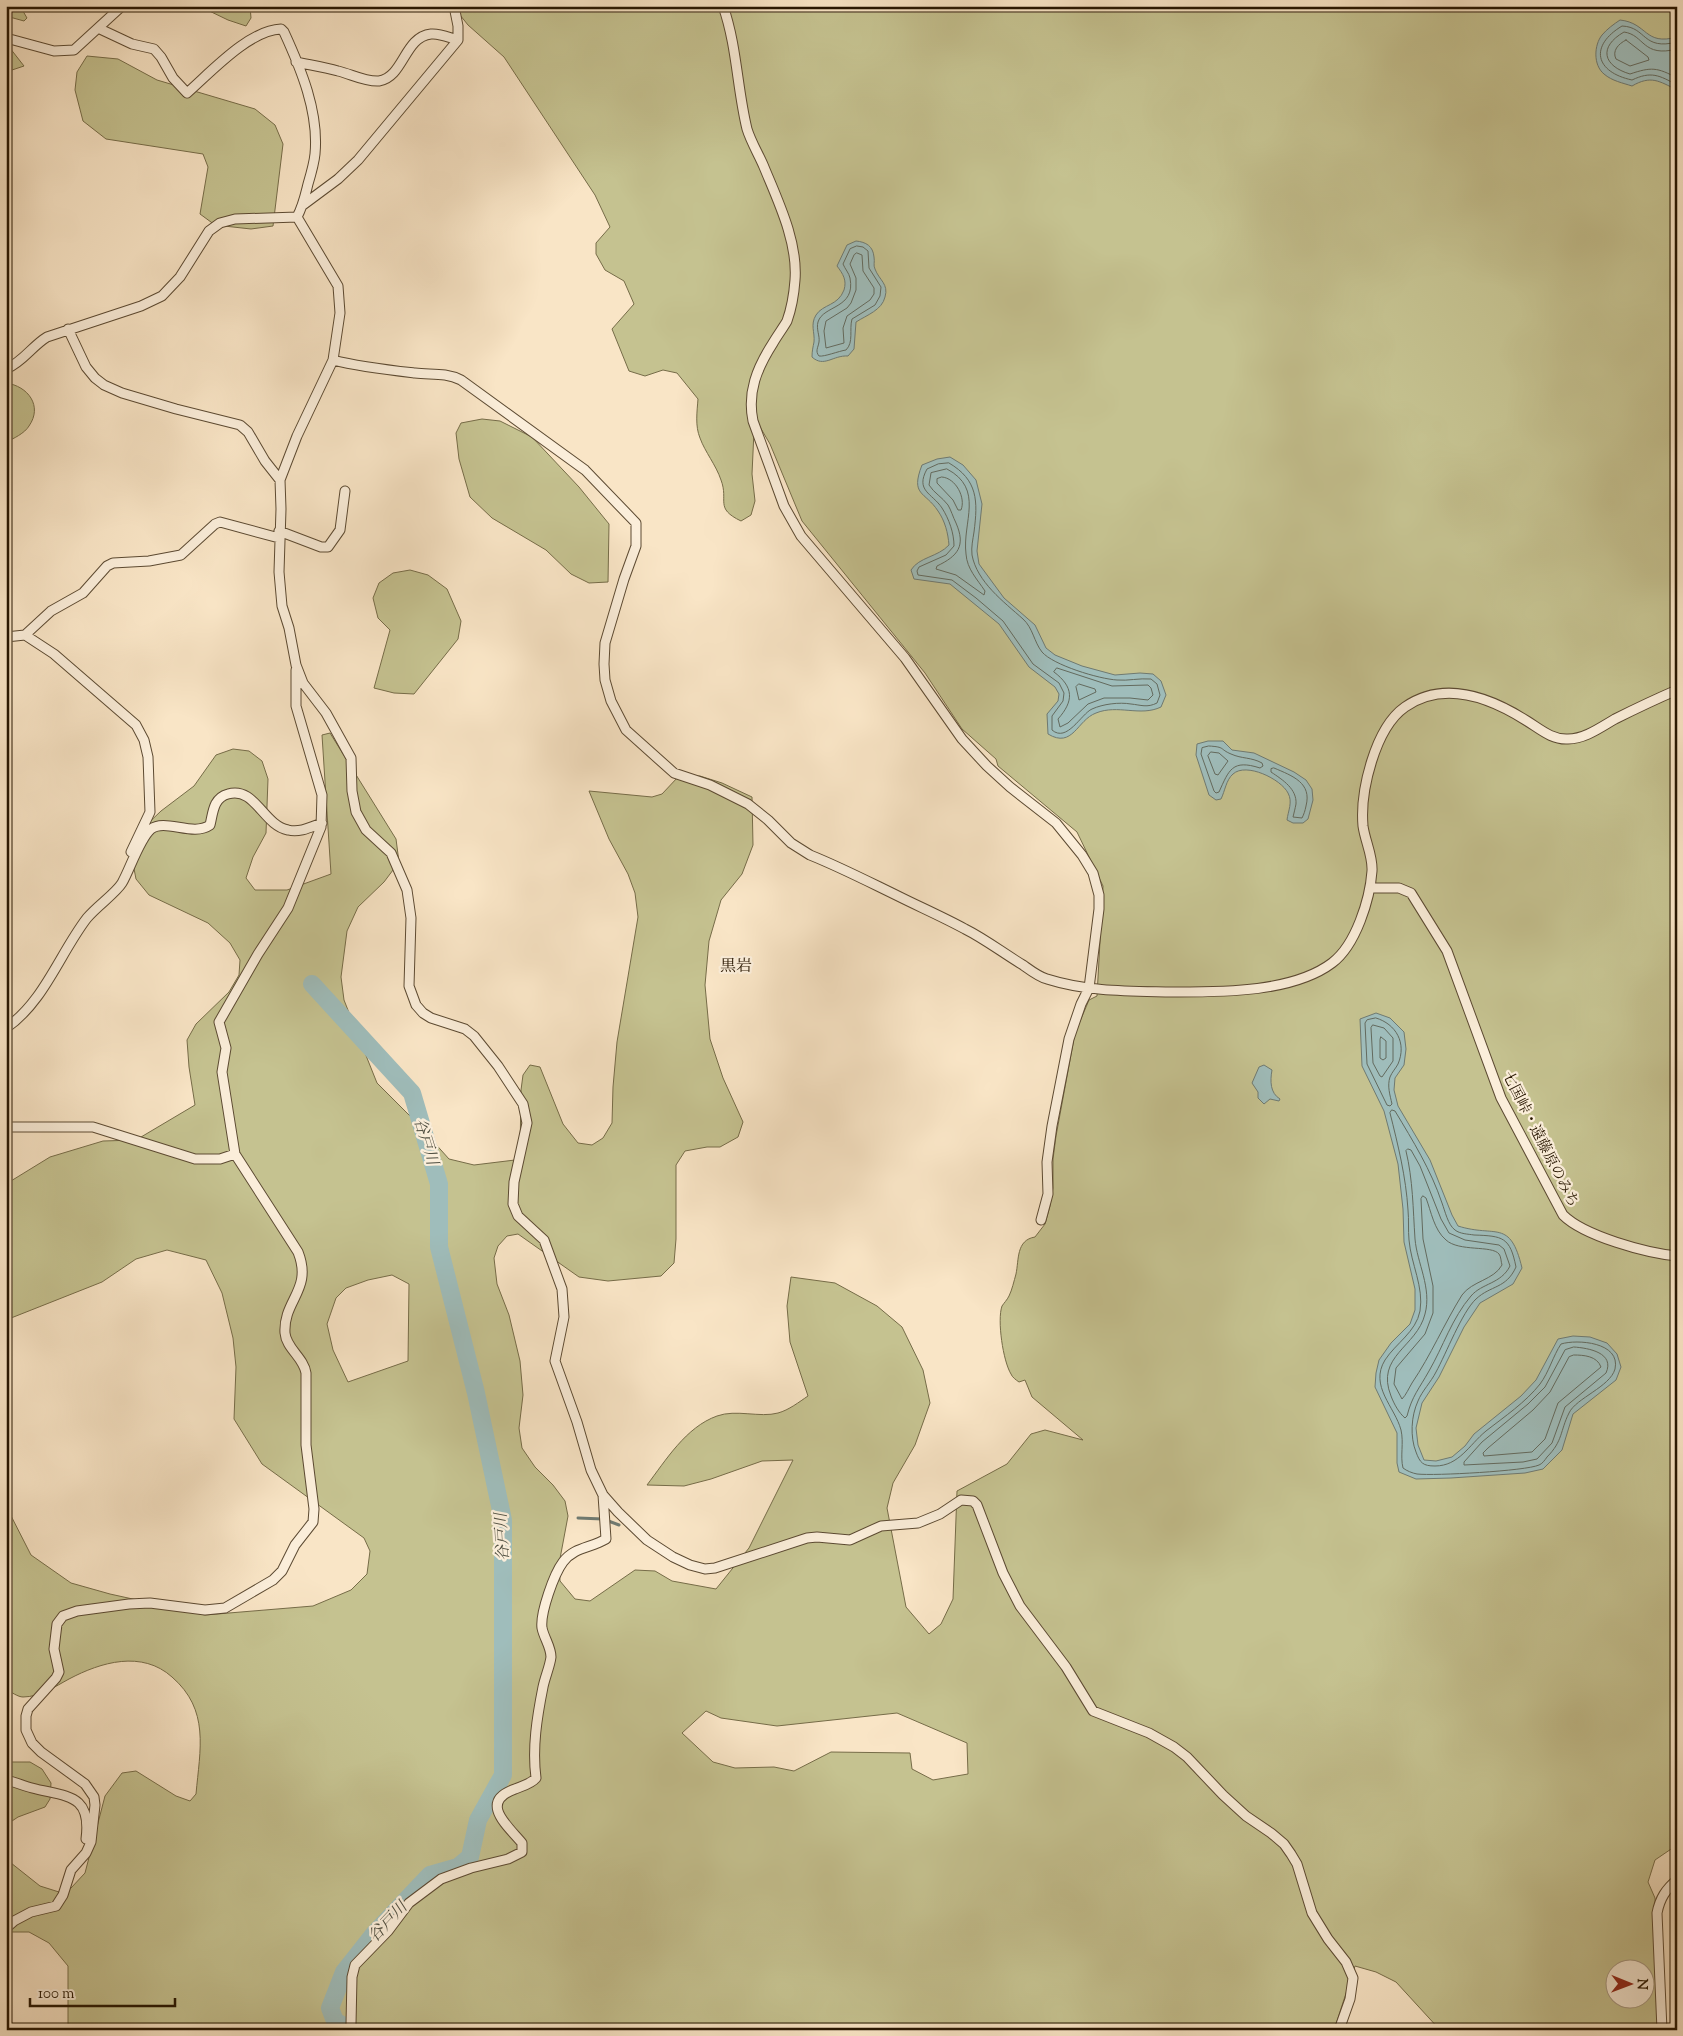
<svg xmlns="http://www.w3.org/2000/svg" width="1683" height="2036" font-family="'Sorts Mill Goudy','Noto Serif JP',serif">
	<style>
		.green { fill: #c5c290; stroke: #766c48; fill-rule: evenodd }
		.water { fill: #9fbdbb; stroke: #6f7a71 }
		.lines { fill: none; stroke-linecap: round; stroke-linejoin: round }
		.shore { stroke: #636a5e; stroke-width: 1 }
		.stream { stroke: #6f7a71; stroke-width: 3 }
		.river { stroke: #9fbdbb; stroke-width: 18 }
		.minor-casing { stroke: #5c4a32; stroke-width: 11 }
		.minor { stroke: #fbeeda; stroke-width: 9 }
		.labels { text-anchor: middle; stroke-width: 4.5; stroke-linejoin: round; paint-order: stroke }
		.street-label { font-size: 15px; fill: #271601; stroke: #fbeeda }
		.neighbourhood-label { font-size: 16px; fill: #271601; stroke: #fbeeda }
		.water-label { font-size: 16px; font-style: italic; fill: #515042; stroke: #fbeeda }
	</style>
	<rect width="100%" height="100%" fill="#f9e5c6"/>
	<filter id="stains"><feTurbulence type="fractalNoise" baseFrequency=".004" numOctaves="4"/><feColorMatrix values="0 0 0 0 .2 0 0 0 0 .09 0 0 0 0 .02 0 0 0 .5 -.17"/></filter>
	<radialGradient id="worn" r=".72"><stop offset=".6" stop-color="#630" stop-opacity="0"/><stop offset="1" stop-color="#630" stop-opacity=".3"/></radialGradient>
	<path class="green" d="M6 6H20L27 18 24 21 6 16Z
		M199 6H250L251 18 246 26 228 20Z
		M457 6H1677V1845L1655 1860 1648 1882 1655 1898 1661 2030H1440L1396 1982 1376 1972 1355 1966 1334 2030H68V1966L49 1943 29 1932H6V1859L40 1886 59 1892 71 1888 85 1873 105 1796 122 1773 136 1771 176 1796 190 1801 196 1794C200 1749 210 1710 172 1677 142 1650 101 1662 69 1679 56 1686 40 1697 23 1697 18 1697 11 1692 6 1689V1658L11 1632 6 1630V1506L31 1555 71 1583 110 1594 205 1615 313 1606 351 1590 367 1574 370 1551 364 1538 262 1464 234 1419 236 1367 233 1338 222 1293 206 1260 167 1250 136 1259 102 1282 6 1320V1184L50 1157 103 1141 136 1140 195 1105 189 1067 187 1040 196 1024 229 992 239 975 240 960 230 943 208 923 149 895 136 879 130 848 140 831 161 811 194 786 216 755 233 749 249 751 262 761 268 779 266 833 253 857 246 878 255 890H287L331 874 322 735 330 733 396 839 399 862 384 882 358 907 347 931 341 977 344 1000 359 1038 377 1083 415 1121 449 1159 474 1165 515 1160 520 1154 521 1090 523 1075 530 1065 540 1067 563 1124 578 1143 592 1145 603 1138 612 1123 613 1087 617 1042 638 917 635 893 628 874 609 839 589 791 652 797 662 794 678 777 700 776 722 783 752 797 753 845 742 874 721 900 709 941 705 985 710 1039 723 1078 743 1122 738 1137 720 1147H707L685 1151 676 1165V1239L674 1263 661 1276 608 1281 579 1277 518 1234 507 1236 498 1246 494 1258 497 1284 509 1315 520 1361 523 1395 519 1428 522 1448 535 1467 553 1485 565 1501 568 1516 559 1564 560 1581 575 1599 590 1601 635 1570 655 1571 672 1581 716 1589 749 1548 793 1460 762 1461 711 1479 684 1486 647 1485C666 1460 686 1427 717 1416 736 1409 760 1418 778 1413 789 1410 799 1402 808 1396L790 1342 787 1306 791 1277 835 1283 877 1306 902 1327 923 1370 930 1403 915 1445 893 1483 887 1508 906 1607 929 1634 941 1624 953 1599 957 1491 1007 1464 1031 1434 1045 1430 1083 1440 1032 1397 1025 1380 1019 1382C1016 1380 1012 1377 1011 1374 1003 1361 997 1320 1002 1306 1004 1303 1007 1300 1009 1296 1012 1290 1014 1281 1016 1274 1019 1260 1016 1240 1035 1237L1045 1224 1050 1206 1053 1188V1159L1056 1136 1075 1033 1089 1000 1097 996 1103 886 1077 832 998 766 996 759 962 729 925 673 802 521 770 444 760 427 754 431 752 474 755 501 751 515 741 521C714 508 729 501 721 480 716 465 705 452 700 438 695 426 697 412 698 399L677 373 663 370 645 376 629 371 612 329 634 304 624 281 605 270 596 254V243L610 227 595 195 504 57 468 25 460 15ZM392 1275 409 1284 408 1361 348 1382 333 1350 327 1324 336 1298 346 1288 368 1280ZM706 1711 721 1718 777 1726 897 1713 967 1743 968 1774 933 1780 912 1769 910 1753 831 1752 794 1771 774 1767 735 1768 713 1762 682 1733ZM1616 1968H1646V1998H1616Z
		M6 43 24 66 6 72Z
		M87 56 118 59 157 80 255 109 275 125 283 144 273 226 251 229 215 225 200 214 208 167 203 154 106 139 83 121 75 90 77 72Z
		M6 383C28 386 43 406 29 426 25 433 13 439 6 442Z
		M482 419 500 421 532 437 579 487 609 524 608 582 589 583 571 574 546 550 492 518 470 497 459 459 456 433 461 423Z
		M410 570 428 575 447 589 461 621 458 639 414 694 394 693 374 688 390 630 378 618 373 598 379 583 393 573Z
		M6 1762H30L42 1769 51 1783 50 1799 45 1807 18 1817 6 1825Z"/>
	<path class="water" d="M1620 20C1648 23 1644 46 1677 37V90C1659 81 1651 75 1632 86 1623 83 1612 81 1604 74 1593 65 1594 45 1602 35 1607 29 1614 24 1620 20Z
		M856 241C866 242 873 246 874 257 875 262 873 265 875 269 879 280 889 284 885 297 882 310 867 315 856 322L854 349 848 356C833 355 824 368 812 357 812 351 813 347 814 342 815 332 810 325 816 315 823 304 838 306 844 290 847 280 843 274 837 266L847 245Z
		M950 457 963 465 976 480 982 504 977 551 979 564 1004 598 1035 625 1046 648 1055 655 1082 666 1115 675 1140 673 1153 674 1161 681 1166 695 1161 707C1140 717 1118 704 1096 713 1077 720 1073 749 1048 734L1047 714 1058 701 1059 694 1055 687 1029 667 999 624 950 584 914 579 911 570C919 557 938 557 949 545 948 533 945 521 938 511 925 491 910 496 922 465L937 459Z
		M1208 741H1223L1232 750 1254 753 1294 772 1306 780 1312 789 1313 800 1308 819 1303 823H1293L1287 820C1288 811 1293 802 1288 793 1281 779 1246 762 1233 774 1226 780 1225 791 1221 799L1216 800 1209 795 1196 755 1197 744Z
		M1376 1013 1390 1018 1404 1032 1406 1049 1404 1065 1395 1078 1394 1090 1398 1106 1430 1160 1452 1215 1458 1226C1496 1238 1510 1218 1522 1268L1513 1284 1480 1303 1464 1327 1439 1377 1422 1403 1416 1428 1418 1445 1424 1460 1436 1461 1452 1457 1465 1446 1474 1434 1521 1396 1536 1380 1558 1339 1573 1336 1590 1337 1607 1343 1617 1354 1621 1367 1616 1380 1573 1414 1562 1450 1543 1469 1525 1473 1451 1478 1416 1479 1399 1472 1397 1463V1433L1375 1387 1376 1373 1379 1360 1391 1343 1410 1324 1415 1310V1289L1404 1242 1403 1209 1398 1164 1384 1111 1362 1066 1360 1019Z
		M1264 1065 1272 1070C1270 1081 1270 1093 1280 1099L1279 1101 1270 1099 1264 1104 1258 1098V1092L1252 1083 1259 1067Z"/>
	<g class="lines">
		<path class="shore" d="M1626 40 1648 57 1649 60 1630 66 1616 59C1612 51 1618 44 1626 40Z
			M1677 42C1642 51 1647 27 1622 26 1589 46 1595 72 1632 80 1651 71 1659 75 1677 85
			M1677 49C1642 58 1645 35 1624 32 1598 47 1603 66 1630 74 1651 67 1657 67 1677 78
			M857 246 863 247 868 251 869 268 881 287 880 296 875 305 852 319C849 330 854 342 846 350 839 351 824 357 819 356 815 351 818 348 819 342 820 336 816 329 818 322 823 305 856 309 850 278 849 273 845 269 843 264L850 249Z
			M857 253 862 255 863 271 874 288V294L870 300 847 316 843 328 844 343 826 348 824 331 826 321 847 308 851 303 856 290V278L850 264 854 255Z
			M949 463C978 480 978 501 974 532 973 539 971 547 972 555 977 582 1004 602 1023 619 1033 628 1034 642 1042 652 1053 665 1099 679 1117 680 1128 681 1139 678 1151 679L1157 684 1160 695 1157 703C1147 708 1141 705 1131 704 1119 702 1103 704 1092 709 1081 714 1067 743 1052 730V716L1063 701 1064 693 1059 683 1033 664 1003 621 976 598 952 580 918 575 917 571 919 567 946 555 954 546C954 533 949 519 942 508 932 493 915 491 927 469L938 464Z
			M947 469C985 489 962 522 966 554 967 569 977 579 985 591L984 595 956 575 936 569 937 566C958 556 966 546 956 523 953 517 951 510 948 505 942 497 934 493 929 485L931 473Z
			M942 477C956 478 966 498 961 510H958L953 500 937 483V479Z
			M1057 668 1112 686 1148 685 1151 688 1153 695 1148 700 1130 698H1104L1088 704 1068 723 1060 727 1058 719C1074 701 1074 687 1054 672Z
			M1079 684 1095 689 1096 692 1079 700 1076 687Z
			M1209 746C1226 747 1219 749 1231 754 1242 759 1251 757 1262 763L1263 766 1260 768C1232 759 1229 770 1219 792L1216 793 1214 791 1201 754 1202 748Z
			M1211 752 1219 753 1228 761 1218 775 1215 774 1208 756Z
			M1274 768C1293 776 1312 783 1306 806 1305 811 1304 814 1302 818L1293 817C1294 813 1295 809 1296 804 1297 789 1283 780 1271 772V769Z
			M1376 1018C1396 1024 1407 1043 1398 1064 1396 1068 1392 1072 1390 1077 1387 1086 1390 1095 1392 1104L1390 1106 1387 1105 1367 1064 1365 1023 1367 1020Z
			M1373 1025 1384 1028 1393 1038V1061L1382 1077 1380 1076 1373 1063 1371 1028Z
			M1381 1037 1386 1041V1058L1383 1060 1380 1058V1040Z
			M1392 1110 1395 1111C1413 1141 1431 1170 1442 1203 1445 1211 1448 1225 1455 1230 1460 1234 1468 1234 1474 1235 1503 1236 1510 1237 1516 1267 1506 1289 1491 1285 1476 1299 1462 1312 1446 1354 1436 1372 1431 1382 1422 1391 1418 1401 1411 1416 1410 1437 1416 1452 1420 1463 1423 1466 1435 1466 1459 1466 1469 1445 1486 1431 1504 1417 1526 1402 1540 1384 1549 1372 1553 1356 1561 1344 1577 1339 1621 1342 1615 1369 1610 1387 1576 1398 1569 1413 1560 1431 1563 1441 1547 1457 1545 1460 1542 1464 1539 1465 1526 1471 1434 1476 1417 1474 1412 1473 1407 1471 1403 1468 1400 1456 1404 1443 1401 1430 1395 1407 1369 1386 1385 1360 1396 1343 1416 1332 1420 1311 1424 1287 1411 1264 1409 1240 1408 1230 1409 1220 1408 1210 1406 1177 1398 1145 1390 1113Z
			M1408 1149 1411 1150 1420 1166 1441 1219 1449 1233 1465 1240 1499 1245 1504 1249 1510 1266C1501 1284 1482 1283 1471 1296 1452 1318 1443 1347 1429 1371 1419 1389 1412 1396 1407 1416L1405 1418C1399 1413 1394 1404 1391 1396 1375 1356 1417 1347 1425 1314 1432 1288 1417 1263 1415 1239 1413 1209 1413 1180 1406 1151Z
			M1423 1196 1426 1198C1431 1211 1434 1230 1446 1240 1459 1252 1492 1245 1499 1254 1501 1256 1501 1262 1502 1265 1494 1280 1472 1281 1462 1295 1444 1324 1431 1355 1412 1383 1409 1388 1406 1395 1402 1399L1394 1384 1396 1368 1425 1334 1433 1313V1286L1423 1239 1421 1199Z
			M1574 1347C1589 1348 1615 1353 1606 1373L1565 1407 1552 1443 1537 1459 1523 1462 1464 1465V1462L1482 1442 1528 1404 1545 1387 1565 1350Z
			M1574 1355C1584 1355 1597 1356 1601 1367L1558 1403 1545 1439 1532 1452 1484 1456 1483 1453 1488 1448 1533 1410 1550 1392 1569 1357Z"/>
		<path class="stream" d="M578 1518 603 1519 619 1525"/>
		<path class="river" d="M312 984 412 1093 439 1184V1247L476 1393 503 1520V1775L478 1820 470 1857 458 1867 430 1875 374 1934 344 1972 330 2008 335 2021 351 2030"/>
		<g class="minor-casing">
			<path id="minor" d="M723 6C737 46 737 88 747 129 751 142 759 155 764 167 778 201 798 242 795 280 794 294 792 307 787 321 783 328 777 336 773 343 757 368 747 392 753 421L784 506 801 536 905 658 962 739 987 766 1010 787 1056 823 1082 855 1093 873 1099 895V909L1089 988 1081 1004 1069 1039 1052 1126 1047 1162 1048 1194 1041 1220
				M100 29 132 44 154 49 161 57 173 78 187 93C210 73 249 30 281 29L284 32C301 69 319 112 315 154 314 164 311 174 308 184 305 196 303 206 297 217
				M6 38 54 51 74 50 122 6
				M296 62C310 65 324 67 338 71 351 74 365 82 379 81 404 77 404 37 431 34 440 33 450 38 458 40V26L454 6
				M303 205 338 179 358 160 458 40
				M68 329 86 367 95 378 104 385 122 393 176 409 240 425 248 432 265 461 280 480
				M333 360C360 367 388 370 415 373 431 375 445 372 461 380L585 470 636 523V546L624 579 605 643 604 664 605 680 611 701 626 730 674 773 710 785 748 804 768 820 791 843 810 855C840 867 869 882 898 896 920 907 943 917 965 929 985 939 1003 953 1023 965 1030 970 1039 977 1047 979 1088 992 1130 991 1172 992 1220 992 1292 993 1332 963 1356 945 1370 899 1372 871 1373 856 1365 841 1363 826 1360 791 1375 728 1405 707 1445 679 1491 698 1527 721 1540 729 1552 740 1568 739 1585 739 1601 727 1615 719 1635 709 1656 699 1677 690
				M6 369C23 362 32 346 47 337L141 306 162 296 180 277 209 231 220 223 235 219 297 217 338 286 340 313 333 360 297 436 280 480 281 509 279 572 282 606 289 628 296 665 303 683 326 713 351 758 352 791 356 812 366 830 391 853 407 890 411 918 409 986 416 1005 423 1013 431 1018 465 1029 474 1036 498 1066 523 1104 527 1123 514 1182 513 1204 518 1216 544 1240 562 1289 564 1317 555 1361 577 1422 591 1470 603 1495 618 1512 647 1540 673 1557 690 1565 705 1569 715 1568 807 1538 817 1537 850 1540 881 1526 918 1523 940 1514 961 1500 973 1501 977 1505 1003 1573 1020 1606 1066 1667 1093 1711 1149 1733 1174 1747 1187 1757 1223 1795 1246 1816 1271 1833 1284 1844 1291 1854 1297 1864 1312 1913 1328 1939 1346 1962 1353 1978 1350 1999 1339 2030
				M279 531 321 547H328L340 530 345 491
				M25 635 54 654 136 725 144 740 148 757 150 812 131 852
				M6 637 25 635 51 611 83 593 107 566 113 563 149 561 181 555 215 524 220 522 279 538
				M1371 888H1399L1411 893 1447 951 1501 1098 1563 1215C1584 1236 1646 1253 1677 1256
				M6 1028C44 1002 60 953 87 918 97 906 116 893 122 883 130 869 140 838 151 829 165 818 193 837 210 825 213 813 213 798 228 794 255 786 263 825 288 830 300 833 311 827 322 823
				M6 1127H93L195 1159H220L235 1154 298 1252C313 1290 283 1300 285 1333 286 1348 304 1358 306 1373V1445L314 1509 313 1522 295 1545 282 1571 273 1580 225 1608 205 1610 150 1603 129 1604 77 1611 63 1616 57 1624 54 1649 59 1672 56 1678 28 1709 26 1716V1730L32 1743 41 1752 85 1784 94 1797 95 1805 91 1842 86 1853 71 1870 63 1895 56 1906 31 1912 14 1921 6 1928
				M235 1154 222 1072 226 1048 219 1022 258 954 288 908 321 827 322 795 296 706V670
				M6 1780C15 1782 24 1786 32 1788 66 1797 92 1793 86 1839
				M353 2030 351 2024 352 1977 355 1965 388 1931 409 1903 441 1879 471 1868 508 1859 522 1852V1843C508 1826 478 1802 515 1789 522 1786 531 1784 536 1778 532 1748 537 1717 543 1687 545 1677 550 1666 551 1657 551 1647 544 1638 542 1628 540 1613 554 1574 563 1562 574 1547 591 1548 606 1539L603 1495
				M1662 2030 1657 1913C1660 1898 1666 1889 1677 1880"/>
		</g>
		<use href="#minor" class="minor"/>
	</g>
	<g class="labels">
		<g class="street-label">
			<text transform="translate(1541 1139) rotate(63)" y="5">七国峠・遠藤原のみち</text>
		</g>
		<g class="neighbourhood-label">
			<text x="736" y="971">黒岩</text>
		</g>
		<g class="water-label">
			<text transform="translate(427 1141) rotate(73)" y="6">谷戸川</text>
			<text transform="translate(501 1537) rotate(-93)" y="6">谷戸川</text>
			<text transform="translate(387 1921) rotate(-47)" y="6">谷戸川</text>
		</g>
	</g>
	<rect width="1683" height="2036" fill="none" stroke="#f9e5c6" stroke-width="25"/>
	<rect x="8" y="8" width="1668" height="2021" fill="none" stroke="#271601" stroke-width="2.5"/>
	<rect x="12" y="12" width="1658" height="2011" fill="none" stroke="#271601"/>
	<g transform="translate(1630 1984) rotate(91)"><circle r="24" fill="#fbeeda" stroke="#a69883"/>
	<path d="M0-4L9 19L0 12L-9 19Z" fill="#8f2418"/>
	<text y="-8" font-size="14" font-weight="bold" text-anchor="middle" fill="#271601">N</text>
	</g>
	<path d="M30 1998v8h145v-8" fill="none" stroke="#271601" stroke-width="2.5"/>
	<text x="38" y="1998" font-size="15" fill="#271601" stroke="#fbeeda" stroke-width="4" paint-order="stroke">100 m</text>
	<rect width="100%" height="100%" filter="url(#stains)"/>
	<rect width="100%" height="100%" fill="url(#worn)"/>
</svg>
